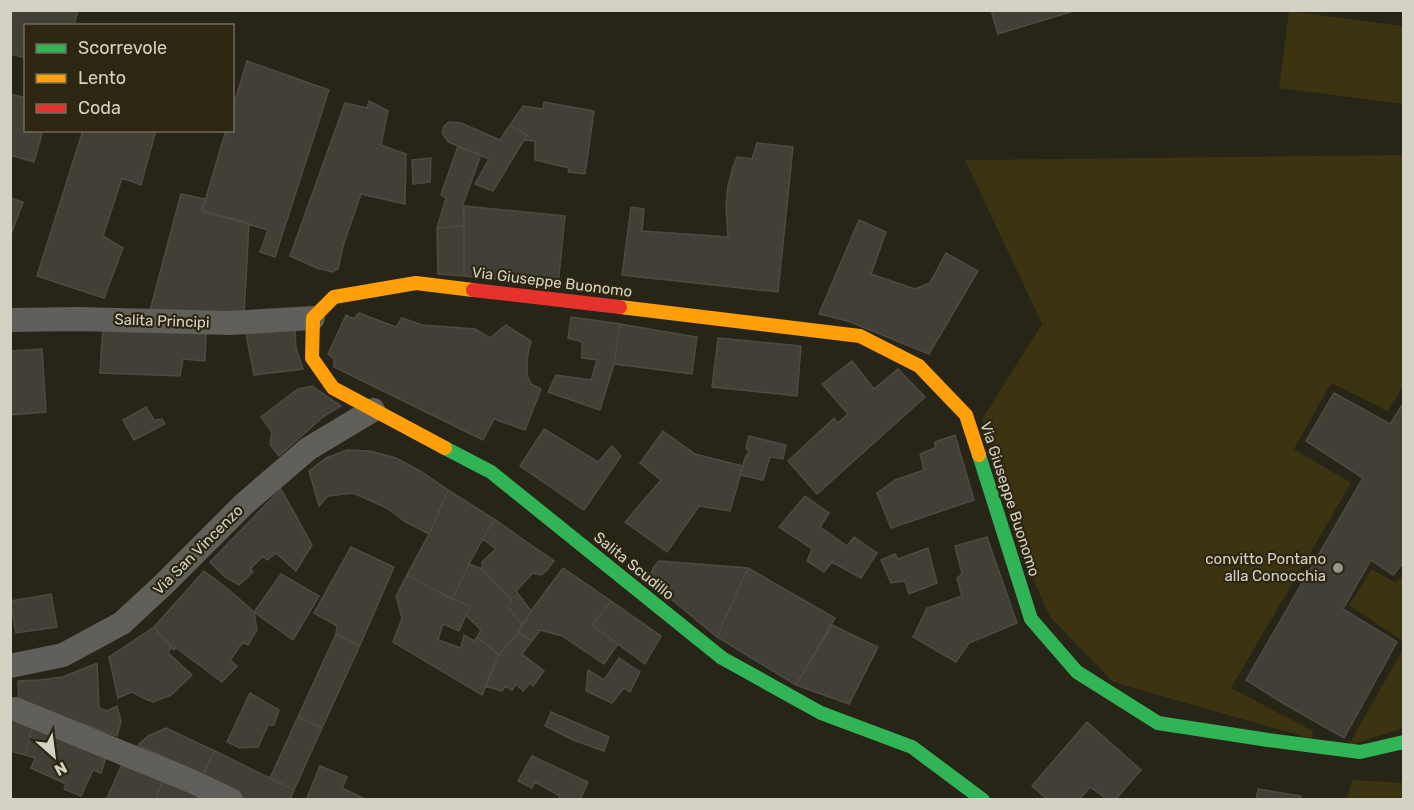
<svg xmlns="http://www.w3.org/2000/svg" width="1414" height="810" font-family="Rubik,sans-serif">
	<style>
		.green { fill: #3c3310 }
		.building { fill: #424036; stroke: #4e4a41; stroke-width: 1.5 }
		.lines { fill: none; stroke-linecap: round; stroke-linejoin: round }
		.street { stroke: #605f59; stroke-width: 24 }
		.fast { stroke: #30b455; stroke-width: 14 }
		.slow { stroke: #ff9f0a; stroke-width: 14 }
		.jam { stroke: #e5322d; stroke-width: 14 }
		.poi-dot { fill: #989588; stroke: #2d2712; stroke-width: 2 }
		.labels { text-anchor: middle; stroke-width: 4.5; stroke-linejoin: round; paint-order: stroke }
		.street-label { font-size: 15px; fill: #d5d2c5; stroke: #2d2712 }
		.poi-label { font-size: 15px; fill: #d5d2c5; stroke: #2d2712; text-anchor: end }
	</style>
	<rect width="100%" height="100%" fill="#272418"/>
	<path class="green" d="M1289 11 1403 26V104L1279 88Z
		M1403 155V386L1388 411 1331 383 1294 449 1351 483 1231 688 1313 731 1312 739 1113 682 1050 617 1017 542 982 419 1042 324 965 160Z
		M1372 569 1396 583 1403 575V641L1349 605Z
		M1403 649V728L1348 746Z
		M1353 780 1403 783V799H1346Z"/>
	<path class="building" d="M10 10H78L74 26H26V58L10 54Z
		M991 10H1077L998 34Z
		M247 61 329 90 275 257 260 252 268 230 202 211 226 130H232V110Z
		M10 94 26 98V130H43L34 162 10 155Z
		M369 101 388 111 381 145 406 154 405 204 361 194 343 246 338 269 332 272 317 268 290 256 345 103 367 108Z
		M544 102 594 111 585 174 568 172 569 168 535 160V141L525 140 527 135 510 125 523 106 543 109Z
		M449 122 461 123 500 140 510 125 527 135 493 191 475 184 489 159 448 142 442 133 444 126Z
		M83 130H156L141 185 122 178 103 236 123 248 104 298 37 276Z
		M757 143 793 147 778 292 622 275 631 207 644 209 642 231 728 237 726 205 728 186 733 167 737 157 752 159Z
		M458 146 481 155 463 204 464 226 437 228 446 198 441 195Z
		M431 158 430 182 413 184 412 160Z
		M181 194 205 199 202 211 249 223 244 316 149 314Z
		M10 198 23 202 10 237Z
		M464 206 565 216 558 285 464 276Z
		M859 220 886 232 871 274 915 289 930 283 946 253 978 271 929 354 848 321 819 314Z
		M464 226V276L438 274 437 228Z
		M359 313 396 327 402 318 422 325 475 329 490 338 506 325 531 341 527 358V375L531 384 541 389 525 430 494 419 483 440 334 367V359L328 354 346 315 354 319Z
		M571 317 620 324 614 364 600 410 548 392 556 375 591 380 597 360 582 358V342L568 338Z
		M620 324 697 337 692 374 614 364Z
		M103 327 206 333 205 361 183 359 180 376 100 373Z
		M295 330 296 348 303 369 254 375 246 334Z
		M718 338 801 346 797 396 712 387Z
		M42 349 46 412 10 415V351Z
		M852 361 874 389 898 369 925 397 817 494 788 461 834 418 838 423 848 414 822 384Z
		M312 386 341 406 324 416 279 456 270 444 272 432 261 417 298 389Z
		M1334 393 1390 424 1404 402V562L1393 575 1371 560 1343 609 1397 642 1344 738 1286 705 1246 680 1363 478 1306 441Z
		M146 407 154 420 162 419 165 424 134 440 123 420Z
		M544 429 598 462 612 446 621 456 584 510 520 466Z
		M663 431 695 454 743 466 730 511 699 506 667 552 625 522 661 480 640 463Z
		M955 435 974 500 891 528 877 493 895 480 924 470 920 454 935 448V442Z
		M749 436 786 445 783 459 770 457 763 480 740 475 745 458 749 451 746 448Z
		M347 450 370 451 396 458 422 472 448 490 429 534 406 522 387 508 353 493 328 496 319 506 309 471 326 458Z
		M281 489 312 545 296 571 276 553 267 560 263 556 250 569 253 572 239 585 225 577 210 562Z
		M448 490 494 519 469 564 452 599 407 575 429 534Z
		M805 496 829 513 820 527 847 546 854 537 877 553 861 578 832 562 824 572 807 561 812 549 779 527Z
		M494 519 554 561 547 570 541 575 533 573 516 591 531 611 522 625 508 607 512 601 482 569V562L496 549 483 539Z
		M987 537 1017 623 969 643 956 662 913 637 927 608 962 596 957 578 962 574 955 546Z
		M351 547 394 567 360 645 336 634 337 626 314 613Z
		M928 548 937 583 909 594 905 581 891 583 881 560 895 554 898 559Z
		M659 561 748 568 717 637 648 580 654 567Z
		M469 564 482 569 512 601 508 607 522 625 518 633 499 655 477 637 481 630 466 615 470 606 452 599Z
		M563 568 611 601 592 625 618 644 604 664 562 636 540 630 532 641 518 633 531 611Z
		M748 568 835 618 796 685 717 637Z
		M204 571 229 590 254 612 257 630 248 645 243 642 230 660 237 666 222 682 175 647 174 650 154 627Z
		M281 574 319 596 293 640 254 612Z
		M407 575 452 599 470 606 459 631 443 624 438 640 461 648 464 635 474 641 477 637 499 655 482 695 393 642 402 618 396 596Z
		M51 594 57 627 16 633 10 601Z
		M611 601 661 636 645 664 592 625Z
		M832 625 878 647 849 704 796 685Z
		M154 627 171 647 168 653 192 675 171 695 153 702 143 698 132 692 118 698 109 657Z
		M518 633 532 641 522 654 544 671 533 686 530 683 523 691 516 684 512 690 505 686 502 691 485 686 499 655Z
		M336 634 360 645 322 728 298 717Z
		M619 658 640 672 630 692 624 688 612 703 586 691 588 670 604 680Z
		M97 663 99 708 107 711 117 706 121 721 117 736 19 702 18 681 40 680 63 677Z
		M250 693 279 710 274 725H268L258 747 240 748 227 742Z
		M551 712 609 737 604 751 573 740 545 726Z
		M10 716 33 724 25 755 10 751Z
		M298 717 322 728 294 790 270 778Z
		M1087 722 1141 770 1115 800H1108L1090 787 1079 800H1048L1032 786Z
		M33 724 108 752 101 773 93 770 81 796 64 789 66 784 31 768 35 758 25 755Z
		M166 728 215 751 203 775 138 745 148 736Z
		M215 751 294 790 290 800H245L203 775Z
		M532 756 588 782 580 800H558L560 796 535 782 532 788 518 781Z
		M124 760 164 778 155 800H106Z
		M320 766 347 777 342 788 367 800H306Z
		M164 778 209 800H155Z
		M1258 789 1301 796 1300 800H1256Z"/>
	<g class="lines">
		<path class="street" d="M10 320 79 319 230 323 313 318
			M10 666 63 655 122 623 164 584 244 504 308 449 373 410
			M15 709 191 781 231 800"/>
		<path class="fast" d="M445 448 491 472 722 658 821 713 912 747 983 800
			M979 455 1031 619 1077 672 1158 723 1268 740 1360 752 1404 742"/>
		<path class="slow" d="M620 307 860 336 919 366 966 415 979 455
			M445 448 333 388 312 358 313 318 334 297 416 283 473 290"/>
		<path class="jam" d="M473 290 620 307"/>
	</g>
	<circle class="poi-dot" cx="1338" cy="568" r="6"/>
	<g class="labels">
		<g class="street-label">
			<text transform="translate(552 282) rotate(7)" y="5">Via Giuseppe Buonomo</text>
			<text transform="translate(162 321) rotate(2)" y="5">Salita Principi</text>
			<text transform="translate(1010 499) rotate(72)" y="5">Via Giuseppe Buonomo</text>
			<text transform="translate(198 550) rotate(-45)" y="5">Via San Vincenzo</text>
			<text transform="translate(634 566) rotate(39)" y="5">Salita Scudillo</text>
		</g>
		<g class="poi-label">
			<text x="1326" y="564">convitto Pontano<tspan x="1326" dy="17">alla Conocchia</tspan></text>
		</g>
	</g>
	<rect width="1414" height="810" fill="none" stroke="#d5d2c5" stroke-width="24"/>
	<rect x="24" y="24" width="210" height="108" fill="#2d2712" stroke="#706b5a" stroke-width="1.5"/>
	<rect x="36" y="44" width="30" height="9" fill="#30b455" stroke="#706b5a" stroke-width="1.5"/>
	<text x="78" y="54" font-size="18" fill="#d5d2c5">Scorrevole</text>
	<rect x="36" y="74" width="30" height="9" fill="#ff9f0a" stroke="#706b5a" stroke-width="1.5"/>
	<text x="78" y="84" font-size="18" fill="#d5d2c5">Lento</text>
	<rect x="36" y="104" width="30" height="9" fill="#e5322d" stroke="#706b5a" stroke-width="1.5"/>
	<text x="78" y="114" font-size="18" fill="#d5d2c5">Coda</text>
	<g transform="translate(54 756) rotate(152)" stroke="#2d2712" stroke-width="4.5" paint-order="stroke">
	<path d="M0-4.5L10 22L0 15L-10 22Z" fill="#d5d2c5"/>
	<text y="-9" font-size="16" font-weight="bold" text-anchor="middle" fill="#d5d2c5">N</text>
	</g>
</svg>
